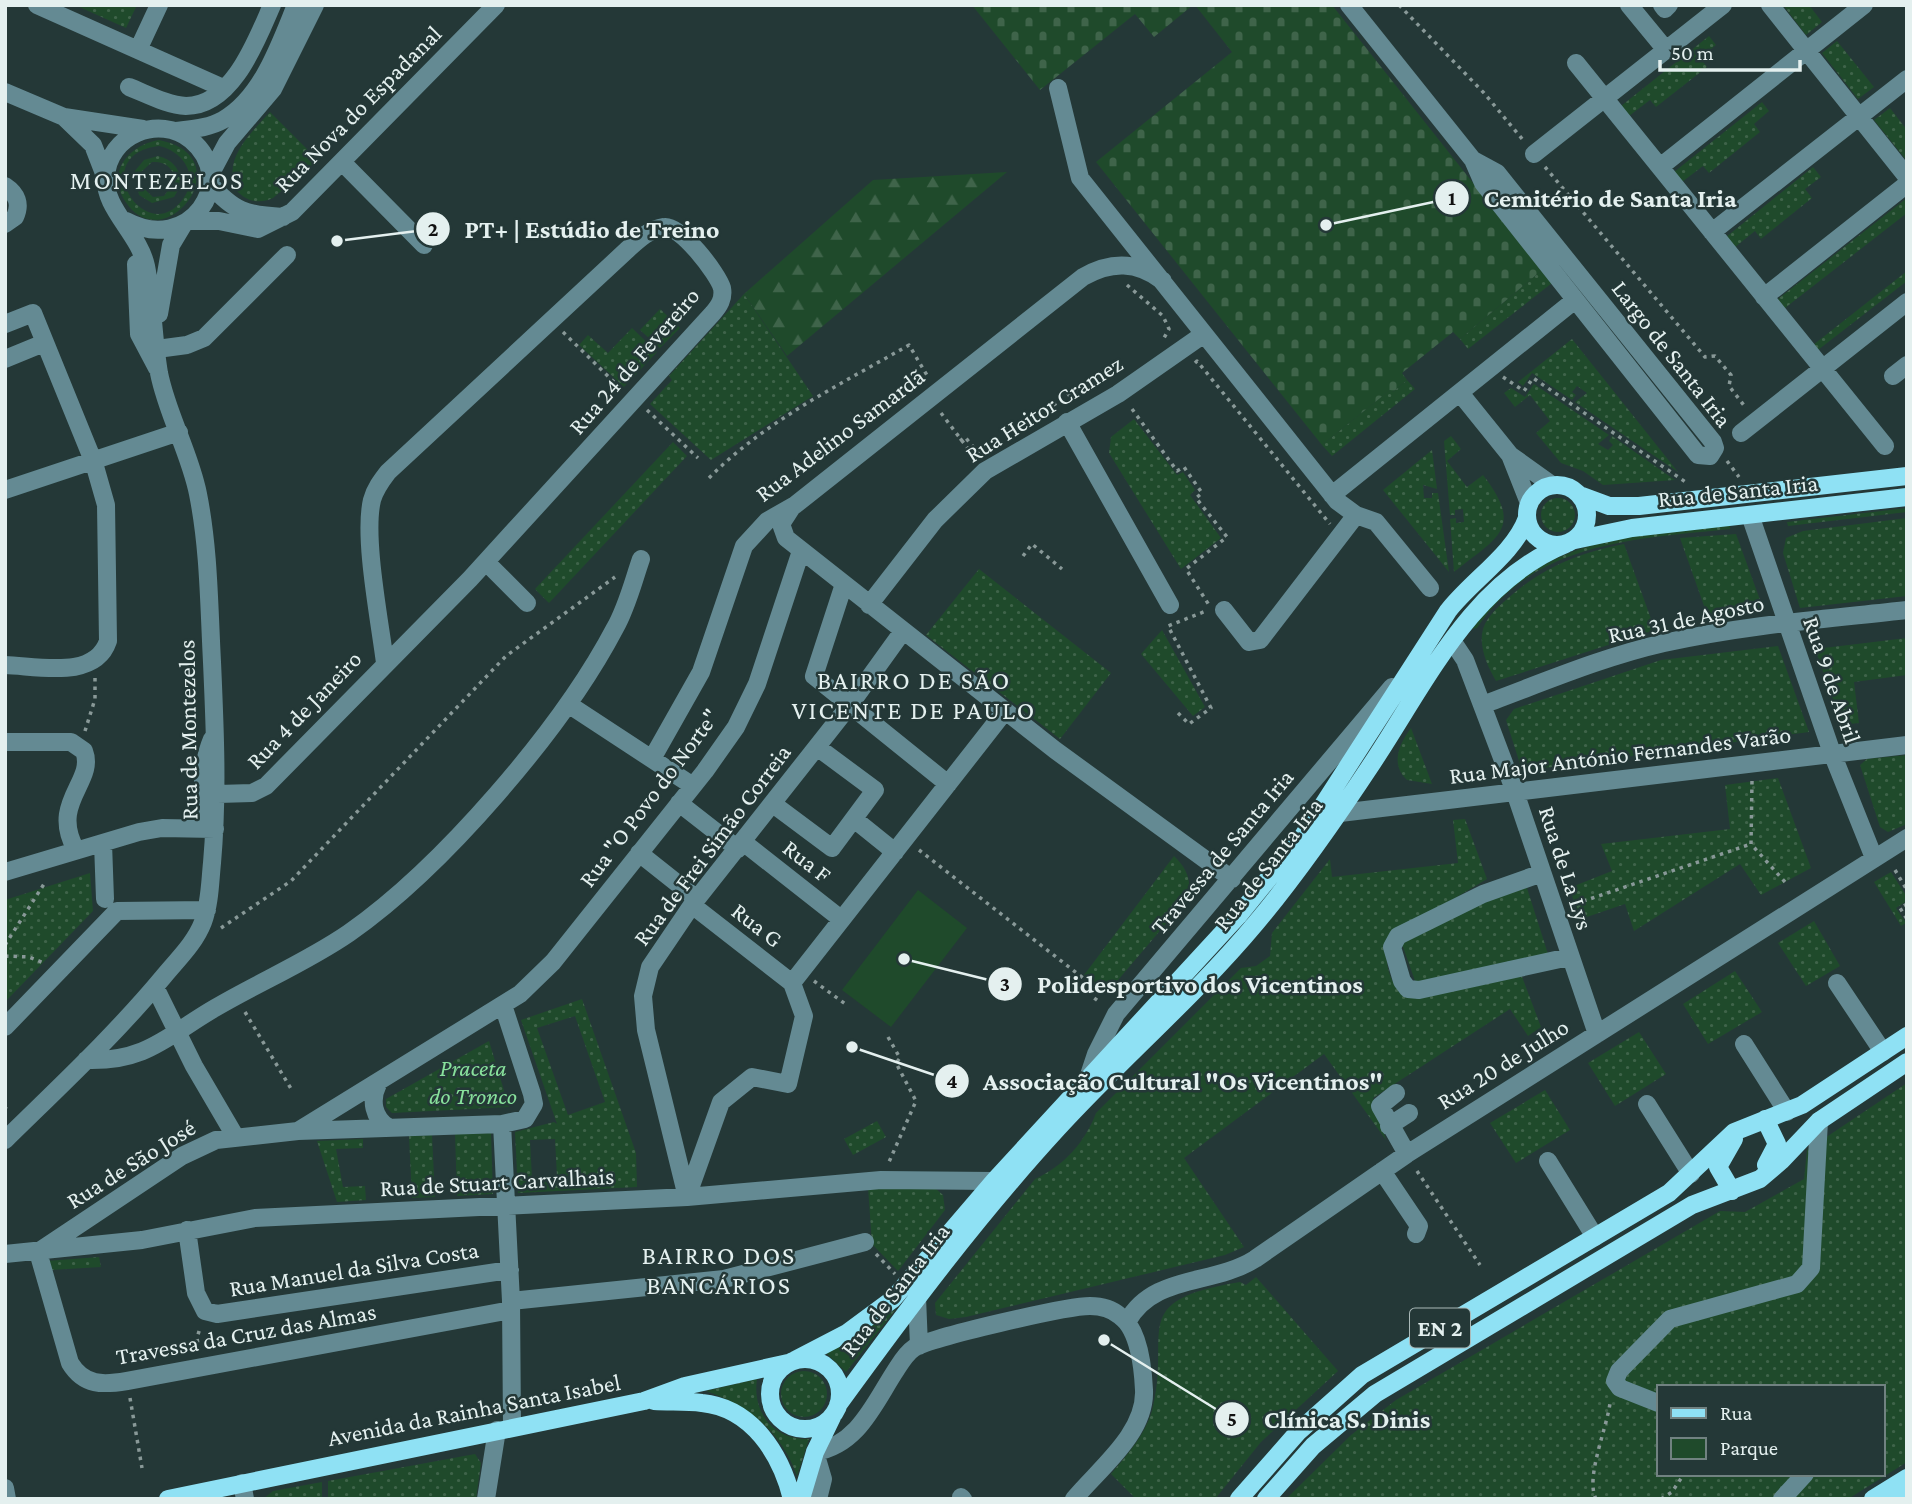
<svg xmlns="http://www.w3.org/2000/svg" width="1912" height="1504" font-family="'Crimson Pro',serif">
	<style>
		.green { fill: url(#green-dots); fill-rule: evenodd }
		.forest { fill: url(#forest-firs) }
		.cemetery { fill: url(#cemetery-stones) }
		.pitch { fill: #1f4a2b }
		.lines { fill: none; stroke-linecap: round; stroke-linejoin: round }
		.path { stroke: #899998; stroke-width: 3.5; stroke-dasharray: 3.5 5; stroke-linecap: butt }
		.minor { stroke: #648a93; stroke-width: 18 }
		.major { stroke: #8fe1f4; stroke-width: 18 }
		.labels { text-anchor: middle; stroke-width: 5; stroke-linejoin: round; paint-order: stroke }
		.shield { fill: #243837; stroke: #aab9b8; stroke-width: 2 }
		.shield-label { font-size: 23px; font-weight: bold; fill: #e4f0ef }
		.street-label { font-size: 24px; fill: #e4f0ef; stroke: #243837 }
		.park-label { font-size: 24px; font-style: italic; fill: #88e19c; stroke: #243837 }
		.neighbourhood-label { font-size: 26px; letter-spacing: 2px; fill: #e4f0ef; stroke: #243837 }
		.leader { fill: none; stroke: #e4f0ef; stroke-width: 2.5 }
		.callout-dot { fill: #e4f0ef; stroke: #243837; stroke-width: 2.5 }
		.mark-label { font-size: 21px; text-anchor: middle; font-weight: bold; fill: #111 }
		.callout-label { font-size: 26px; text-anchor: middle; font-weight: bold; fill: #e4f0ef; stroke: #243837; stroke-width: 5; stroke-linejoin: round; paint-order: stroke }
	</style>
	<defs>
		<pattern id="green-dots" width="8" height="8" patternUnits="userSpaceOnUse" patternTransform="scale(1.75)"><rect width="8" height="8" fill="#1f4a2b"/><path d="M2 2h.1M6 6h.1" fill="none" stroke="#3f644a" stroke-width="1.8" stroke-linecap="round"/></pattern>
		<pattern id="forest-firs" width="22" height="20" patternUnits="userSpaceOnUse" patternTransform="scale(1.75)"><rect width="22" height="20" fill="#1f4a2b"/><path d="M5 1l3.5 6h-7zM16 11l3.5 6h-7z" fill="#3f644a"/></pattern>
		<pattern id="cemetery-stones" width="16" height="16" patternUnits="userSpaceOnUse" patternTransform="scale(1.75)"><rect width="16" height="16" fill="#1f4a2b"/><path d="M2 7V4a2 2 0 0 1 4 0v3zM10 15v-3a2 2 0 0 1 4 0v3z" fill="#3f644a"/></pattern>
	</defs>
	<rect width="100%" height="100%" fill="#243837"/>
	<path class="green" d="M75 5H137L126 28Z
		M1783 5H1809L1822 22 1806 35Z
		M1709 36 1716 45 1700 58 1707 67 1656 107 1650 100 1629 116 1621 106Z
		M1837 41 1874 87 1858 99 1822 53Z
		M1762 102 1769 111 1754 124 1760 132 1709 173 1703 166 1682 182 1674 172Z
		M1890 108 1907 130V161L1874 120Z
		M270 112 318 160 273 198C260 204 247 202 237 191 221 160 250 134 270 112Z
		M159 140C245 157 164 262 125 201 106 172 129 145 159 140ZM159 146C183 151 200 176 183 199 146 250 85 155 159 146Z
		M158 156C179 161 186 179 174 197L152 203 139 195 134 172 144 160ZM152 162C166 161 175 169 174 182L164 196 153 197 140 185V173Z
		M1813 167 1821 177 1805 189 1812 198 1761 239 1755 231 1734 248 1726 237Z
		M1907 198V213L1785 308 1778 299Z
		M1542 270 1552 283 1468 349 1460 339Z
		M1907 271V281L1818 350 1813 345Z
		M744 294 813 396 711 460 650 404 672 380 669 376Z
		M660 309 680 328 660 348 640 330Z
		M632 328 657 352 624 387 579 345 588 335 608 353Z
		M1572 339 1678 472 1575 402 1587 393 1577 386 1572 392 1576 395 1572 400 1532 373 1523 386 1518 382Z
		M1407 380 1415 389 1332 456 1322 445 1391 389 1393 392Z
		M1534 384 1609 435 1598 444 1608 450 1613 445 1609 441 1612 436 1675 480 1603 485 1583 471 1561 463 1536 433 1550 421 1530 395 1515 407 1504 393 1511 388 1525 397Z
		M1134 419 1177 475 1183 472 1195 490 1190 495 1221 538 1181 569 1109 453 1111 437Z
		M1451 436 1461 449 1447 461 1467 487 1483 475C1525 529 1497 537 1454 572L1450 519 1456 518V523L1464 522 1463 509 1455 510V515H1450L1444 441Z
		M673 442 687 456 549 603 535 589Z
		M1432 450 1437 489 1423 485 1424 498H1432V493H1438L1449 572 1383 490Z
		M1541 515a17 17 0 1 1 34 0a17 17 0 1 1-34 0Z
		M1907 508V512L1788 526 1787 522Z
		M1907 518V596L1800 608 1783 553 1786 538 1803 531Z
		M1730 525V529C1637 539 1534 541 1477 628L1472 629C1544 536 1622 537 1730 525Z
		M1736 534 1763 608 1753 614 1709 620 1680 538Z
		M1624 544 1655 630 1496 681C1488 668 1480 649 1482 634 1484 619 1496 609 1507 599 1542 568 1578 553 1624 544Z
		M979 569 1111 673 1060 739 926 635Z
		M1162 630 1205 707 1193 716 1141 654Z
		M1907 638V675L1854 682 1859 723 1842 725 1815 649Z
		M1778 646 1809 732 1537 769 1525 768 1520 764 1506 720 1514 709 1661 660Z
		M1411 728 1432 784 1407 780C1390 764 1399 744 1411 728Z
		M1907 755V824L1888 832 1880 827 1860 765 1867 759Z
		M1778 778 1811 868 1761 895 1740 864 1634 931 1625 904 1581 919 1569 888 1612 871 1601 844 1730 829 1725 785Z
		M1465 819 1487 879 1395 934C1381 951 1386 978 1402 994L1521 974 1541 1027 1528 1036 1510 1009 1373 1098 1386 1140 1324 1054 1184 1158 1244 1247 1225 1255 966 1317 949 1319 936 1315 935 1303 1035 1179C1064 1166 1085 1142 1096 1113L1241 968 1256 966 1270 956 1272 933 1330 859 1332 877 1458 863 1453 820Z
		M1174 856C1187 868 1193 883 1187 899L1107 993 1084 975Z
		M1891 872 1907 897V901L1896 908 1906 923 1901 926 1874 882Z
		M90 873 93 911 5 1002V900Z
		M1526 885 1548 954 1434 982 1415 981 1402 944 1474 903Z
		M1814 921 1840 966 1806 986 1778 943Z
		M1735 971 1762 1012 1708 1044 1683 1004Z
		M582 999 636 1153 637 1187 518 1193 515 1132 554 1122 557 1124 521 1020ZM575 1016 605 1102 568 1115 537 1028ZM555 1139 557 1177 532 1178 530 1140Z
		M1639 1032 1666 1074 1615 1106 1588 1063Z
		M489 1041 509 1107 392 1113 386 1107V1099Z
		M1907 1083V1462L1848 1499H1286L1351 1435 1396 1400 1720 1211 1745 1212 1804 1179 1807 1150ZM1658 1387H1882V1474H1658Z
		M1545 1090 1570 1130 1516 1163 1490 1123Z
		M877 1121 886 1137 853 1155 844 1139Z
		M491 1133 493 1194 457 1196 455 1134Z
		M432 1135 435 1197 412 1198 409 1136Z
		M363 1139V1148L336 1149 343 1187 365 1186 366 1200 337 1202 317 1141Z
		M868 1187 935 1188 943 1195 945 1210 898 1271 872 1244Z
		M99 1257 101 1267 51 1270 46 1261Z
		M1256 1277 1338 1371 1261 1442 1215 1499H1136L1111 1474C1127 1455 1145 1435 1152 1411 1173 1331 1124 1301 1240 1282L1246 1285Z
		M896 1309 846 1372 825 1352 859 1334Z
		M781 1394a23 23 0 1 1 46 0a23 23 0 1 1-46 0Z
		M757 1379C752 1413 774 1440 809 1439L797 1476C782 1432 749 1406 706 1391Z
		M475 1454 481 1463 476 1499H328V1481Z
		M322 1482V1499H263L273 1491Z"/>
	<path class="forest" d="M1007 172 787 356 744 294 873 180Z"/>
	<path class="cemetery" d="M972 5H1193L1154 37 1135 14 1040 90Z
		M1195 5H1332L1542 270 1460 339 1453 332 1402 373 1407 380 1393 392 1390 390 1322 445 1096 162 1232 52Z"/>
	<path class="pitch" d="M918 890 967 928 891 1027 842 990Z"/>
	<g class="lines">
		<path class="path" d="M1399 5 1484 93 1523 140
			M1545 167 1705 357 1715 356 1731 375 1729 386 1746 408
			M438 231 449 242
			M1127 285 1163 316 1169 329 1164 338
			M563 332 620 388
			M1195 363 1197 361 1330 524
			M1503 377 1524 391 1533 378 1687 483
			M1132 409 1177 471 1184 467 1202 493 1196 498 1227 537 1186 569 1209 605
			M647 410 698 458
			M941 413 975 458
			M1018 429 1107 369 1121 370
			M960 441 965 437 980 455
			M1727 461 1739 477
			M709 478C765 421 841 384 909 345L928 377
			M1023 556 1032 544 1062 569
			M1178 713 1189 724 1211 708 1168 626 1206 611
			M85 731 95 699V677
			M1752 781 1751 844 1785 882
			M919 850 1101 992 1092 1004
			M1895 870 1907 890
			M1575 904 1751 844
			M1907 904 1900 908 1907 919
			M221 928 291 881 506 656 615 577
			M5 945 44 884
			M5 956 29 957 44 963
			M814 981 848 1006
			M245 1012 293 1092
			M888 1037 900 1058 896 1063 916 1101 889 1162
			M5 1108 7 1109
			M1417 1171 1480 1265
			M876 1254 895 1274
			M199 1351 197 1338 200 1328
			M130 1398 142 1468
			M1596 1499C1585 1478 1607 1428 1610 1403
			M1661 1499 1672 1492 1684 1474"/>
		<path class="minor" d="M37 5 223 88
			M1349 5 1473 160 1483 183 1698 455 1710 456 1715 448 1713 442 1497 173 1473 160
			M1629 5 1666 50
			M1662 5 1665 9 1669 5
			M1770 5 1907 177
			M138 50 159 5
			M1576 63 1885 446
			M129 87C147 94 167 105 186 106 233 106 257 39 272 5
			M1058 88 1080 178 1337 501 1356 515 1376 522 1430 588
			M5 92 64 117 143 129
			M64 117 93 145 105 176
			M176 131C192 129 209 128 223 120 262 98 280 44 296 5
			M1534 154 1723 5
			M342 162 424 245
			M1660 167 1864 5
			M210 175 227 143 273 89 315 5
			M209 183C234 212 246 215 283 217
			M5 186C17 194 21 204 15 217L5 224
			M190 221H219L258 229 292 212 496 5
			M1712 232 1907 79
			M136 264 139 334 157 368
			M1764 297 1907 184
			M159 314 171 245 183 225
			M5 324 33 313 94 463 106 505 108 641C95 680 38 666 5 665
			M157 349 187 345 204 338 287 255
			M5 359 44 343
			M1893 376 1907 365
			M1460 393 1510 455 1552 485
			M1067 422 1170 605
			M1741 433 1907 302
			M1510 455 1529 503
			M5 490 179 432
			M1332 495 1575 300
			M792 507 781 524 786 538 1055 750 1232 879
			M1750 515 1832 753 1874 858
			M486 562 527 603
			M844 584 814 676 948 784
			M869 605 935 520 985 471 1118 394 1204 334
			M1224 610 1249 642 1260 640 1356 515
			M1453 642 1465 660 1515 792 1597 1034
			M568 704 693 786
			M1482 705C1542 683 1602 657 1664 643 1744 625 1826 619 1907 610
			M5 742H71L84 751C96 782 49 802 76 850
			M653 757 701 672 744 546 767 521 795 505 1083 277C1111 261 1137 261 1163 281
			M218 794 252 793 266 786 470 579 713 313C719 306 724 299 722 288 718 274 680 224 664 227 649 229 637 241 627 250L388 472C381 481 375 489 372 500 363 537 380 622 385 663
			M679 803 738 849
			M773 804 832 848 875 790 817 747
			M1340 813 1907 745
			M854 819 895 852
			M210 821C198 799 203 760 212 739
			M743 842 841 919
			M103 843 105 899
			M639 853 697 899
			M5 872 139 832 162 828 215 829
			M1542 873 1483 894 1398 936 1392 947 1402 981 1408 989 1419 990 1569 957
			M692 905 792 983
			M792 983 1005 711
			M1837 983 1883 1052
			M155 987 194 1066 235 1136
			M5 1027 117 911 207 910
			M1744 1044 1787 1112
			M86 1060C146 1062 167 1036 215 1008 259 982 307 962 349 933 442 868 562 729 615 628 627 607 633 582 641 559
			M1088 1078 1096 1054 1116 1014 1392 687
			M378 1084C370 1100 373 1118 389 1128
			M1396 1093 1380 1106 1407 1154
			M1647 1104 1691 1174
			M502 1124 511 1301 512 1427
			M1389 1126 1409 1113
			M298 1131 520 994 553 962 705 771 736 727 757 684 801 551
			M5 1140C59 1087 115 1035 164 976 178 959 195 943 203 922 210 903 210 882 212 863 218 795 215 729 212 662 209 606 209 549 198 494 190 453 167 414 159 373 153 338 153 302 146 266 139 233 103 208 106 177 108 135 159 114 191 140 240 181 189 255 126 221
			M1548 1161 1595 1237
			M1382 1171 1419 1226 1416 1234
			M687 1197 646 1030 643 996 650 967 692 905 849 706 903 631
			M687 1197 721 1102 752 1077 788 1084 804 1016 792 983
			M187 1230 196 1293 205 1311 217 1314 510 1270
			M41 1250 182 1156 216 1140 298 1131 502 1124 525 1119 534 1104 532 1094 503 1005
			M38 1252 70 1363C84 1386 103 1385 127 1381L511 1310
			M5 1254 142 1240 255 1218 687 1197 881 1180 994 1181
			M917 1297 919 1346
			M511 1301 724 1279 865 1242
			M1127 1322C1153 1274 1212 1286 1255 1259L1407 1154 1907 838
			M1658 1403 1620 1388 1615 1381 1619 1371 1670 1319 1797 1284 1811 1268 1819 1121
			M242 1483 245 1499
			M5 1488 7 1499
			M961 1497 963 1499
			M486 1499 497 1430
			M818 1499 823 1479 815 1452C857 1445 873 1406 894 1373 900 1364 905 1354 914 1348 932 1337 1067 1306 1090 1306 1101 1306 1112 1309 1120 1316 1139 1329 1143 1368 1144 1390 1146 1433 1100 1468 1074 1499
			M1782 1499 1805 1474"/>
		<path class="major" d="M1527 515a30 30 0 1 1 60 0a30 30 0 1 1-60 0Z
			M1582 496 1609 506H1639L1907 476
			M1575 540 1632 528 1907 497
			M1765 1119 1777 1144 1766 1165
			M1732 1191 1718 1167 1734 1139
			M770 1394a35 35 0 1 1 70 0a35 35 0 1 1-70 0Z
			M795 1360 847 1333 893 1299 994 1181 1238 916 1303 836 1448 611C1472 580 1514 554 1527 518
			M654 1401C670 1402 686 1401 702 1403 752 1408 781 1454 792 1499
			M838 1405C907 1310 978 1215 1058 1128 1122 1058 1195 996 1256 923 1299 872 1336 818 1373 762 1426 682 1472 582 1566 544
			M168 1499 644 1401 685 1386 788 1363
			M801 1499 815 1452 832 1417
			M1239 1499 1298 1432 1362 1375 1669 1193 1734 1132 1802 1105 1907 1036
			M1266 1499 1313 1446 1375 1394 1692 1205 1760 1179 1781 1161 1819 1121 1907 1062
			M1873 1499 1907 1478
			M1901 1499 1907 1496"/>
	</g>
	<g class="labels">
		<rect class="shield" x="1410" y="1308.5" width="60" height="39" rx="5"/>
		<g class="shield-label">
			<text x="1440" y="1336">EN 2</text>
		</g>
		<g class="street-label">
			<text transform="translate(358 109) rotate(-45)" y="8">Rua Nova do Espadanal</text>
			<text transform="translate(1672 354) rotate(52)" y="8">Largo de Santa Iria</text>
			<text transform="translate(634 361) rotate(-49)" y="8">Rua 24 de Fevereiro</text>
			<text transform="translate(1044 409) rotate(-32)" y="8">Rua Heitor Cramez</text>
			<text transform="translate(840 435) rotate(-37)" y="8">Rua Adelino Samardã</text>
			<text transform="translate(1738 491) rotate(-6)" y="8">Rua de Santa Iria</text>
			<text transform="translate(1686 619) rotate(-12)" y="8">Rua 31 de Agosto</text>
			<text transform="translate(1832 680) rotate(71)" y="8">Rua 9 de Abril</text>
			<text transform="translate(304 710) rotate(-46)" y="8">Rua 4 de Janeiro</text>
			<text transform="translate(188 730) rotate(-91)" y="8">Rua de Montezelos</text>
			<text transform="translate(1620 755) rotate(-7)" y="8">Rua Major António Fernandes Varão</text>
			<text transform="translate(649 798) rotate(-53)" y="8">Rua "O Povo do Norte"</text>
			<text transform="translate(712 845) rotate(-53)" y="8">Rua de Frei Simão Correia</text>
			<text transform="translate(1222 852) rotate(-50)" y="8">Travessa de Santa Iria</text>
			<text transform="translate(807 861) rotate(38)" y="8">Rua F</text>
			<text transform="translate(1268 864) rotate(-52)" y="8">Rua de Santa Iria</text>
			<text transform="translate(1566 868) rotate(72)" y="8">Rua de La Lys</text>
			<text transform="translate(757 925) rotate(38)" y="8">Rua G</text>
			<text transform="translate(1503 1064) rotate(-32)" y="8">Rua 20 de Julho</text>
			<text transform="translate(131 1164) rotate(-32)" y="8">Rua de São José</text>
			<text transform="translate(497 1182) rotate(-3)" y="8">Rua de Stuart Carvalhais</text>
			<text transform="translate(354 1269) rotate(-9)" y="8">Rua Manuel da Silva Costa</text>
			<text transform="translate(895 1290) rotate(-52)" y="8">Rua de Santa Iria</text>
			<text transform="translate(246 1334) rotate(-10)" y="8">Travessa da Cruz das Almas</text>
			<text transform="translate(474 1410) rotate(-11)" y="8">Avenida da Rainha Santa Isabel</text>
		</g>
		<g class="park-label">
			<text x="473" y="1076">Praceta<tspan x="473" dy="28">do Tronco</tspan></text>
		</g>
		<g class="neighbourhood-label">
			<text x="157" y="189">MONTEZELOS</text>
			<text x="914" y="689">BAIRRO DE SÃO<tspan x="914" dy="30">VICENTE DE PAULO</tspan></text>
			<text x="719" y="1264">BAIRRO DOS<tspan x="719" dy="30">BANCÁRIOS</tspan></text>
		</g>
	</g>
	<path class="leader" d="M1326 225L1452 198M337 241L433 229M904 959L1005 984M852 1047L952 1081M1104 1340L1232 1419"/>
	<g class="callout-dot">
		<circle cx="1326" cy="225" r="7"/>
		<circle cx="337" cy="241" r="7"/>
		<circle cx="904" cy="959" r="7"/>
		<circle cx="852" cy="1047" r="7"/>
		<circle cx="1104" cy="1340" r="7"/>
		<circle cx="1452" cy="198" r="18"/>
		<circle cx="433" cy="229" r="18"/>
		<circle cx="1005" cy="984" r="18"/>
		<circle cx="952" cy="1081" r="18"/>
		<circle cx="1232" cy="1419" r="18"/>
	</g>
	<g class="mark-label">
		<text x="1452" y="205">1</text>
		<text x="433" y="236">2</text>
		<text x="1005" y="991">3</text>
		<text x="952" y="1088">4</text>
		<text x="1232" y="1426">5</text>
	</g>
	<g class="callout-label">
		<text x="1610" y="207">Cemitério de Santa Iria</text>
		<text x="592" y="238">PT+ | Estúdio de Treino</text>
		<text x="1200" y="993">Polidesportivo dos Vicentinos</text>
		<text x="1183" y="1090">Associação Cultural "Os Vicentinos"</text>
		<text x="1347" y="1428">Clínica S. Dinis</text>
	</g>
	<rect width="1912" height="1504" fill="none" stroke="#e4f0ef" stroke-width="14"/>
	<rect x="1657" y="1385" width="228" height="91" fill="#243837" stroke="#718281" stroke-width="2"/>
	<rect x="1671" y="1408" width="35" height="10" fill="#8fe1f4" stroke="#718281" stroke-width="2"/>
	<text x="1720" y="1420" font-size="21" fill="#e4f0ef">Rua</text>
	<rect x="1671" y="1438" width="35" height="21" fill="#1f4a2b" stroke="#718281" stroke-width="2"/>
	<text x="1720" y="1455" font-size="21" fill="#e4f0ef">Parque</text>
	<path d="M1660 60v10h140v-10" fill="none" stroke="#e4f0ef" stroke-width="3.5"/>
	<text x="1671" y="60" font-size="21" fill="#e4f0ef" stroke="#243837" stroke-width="5" paint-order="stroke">50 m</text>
</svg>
